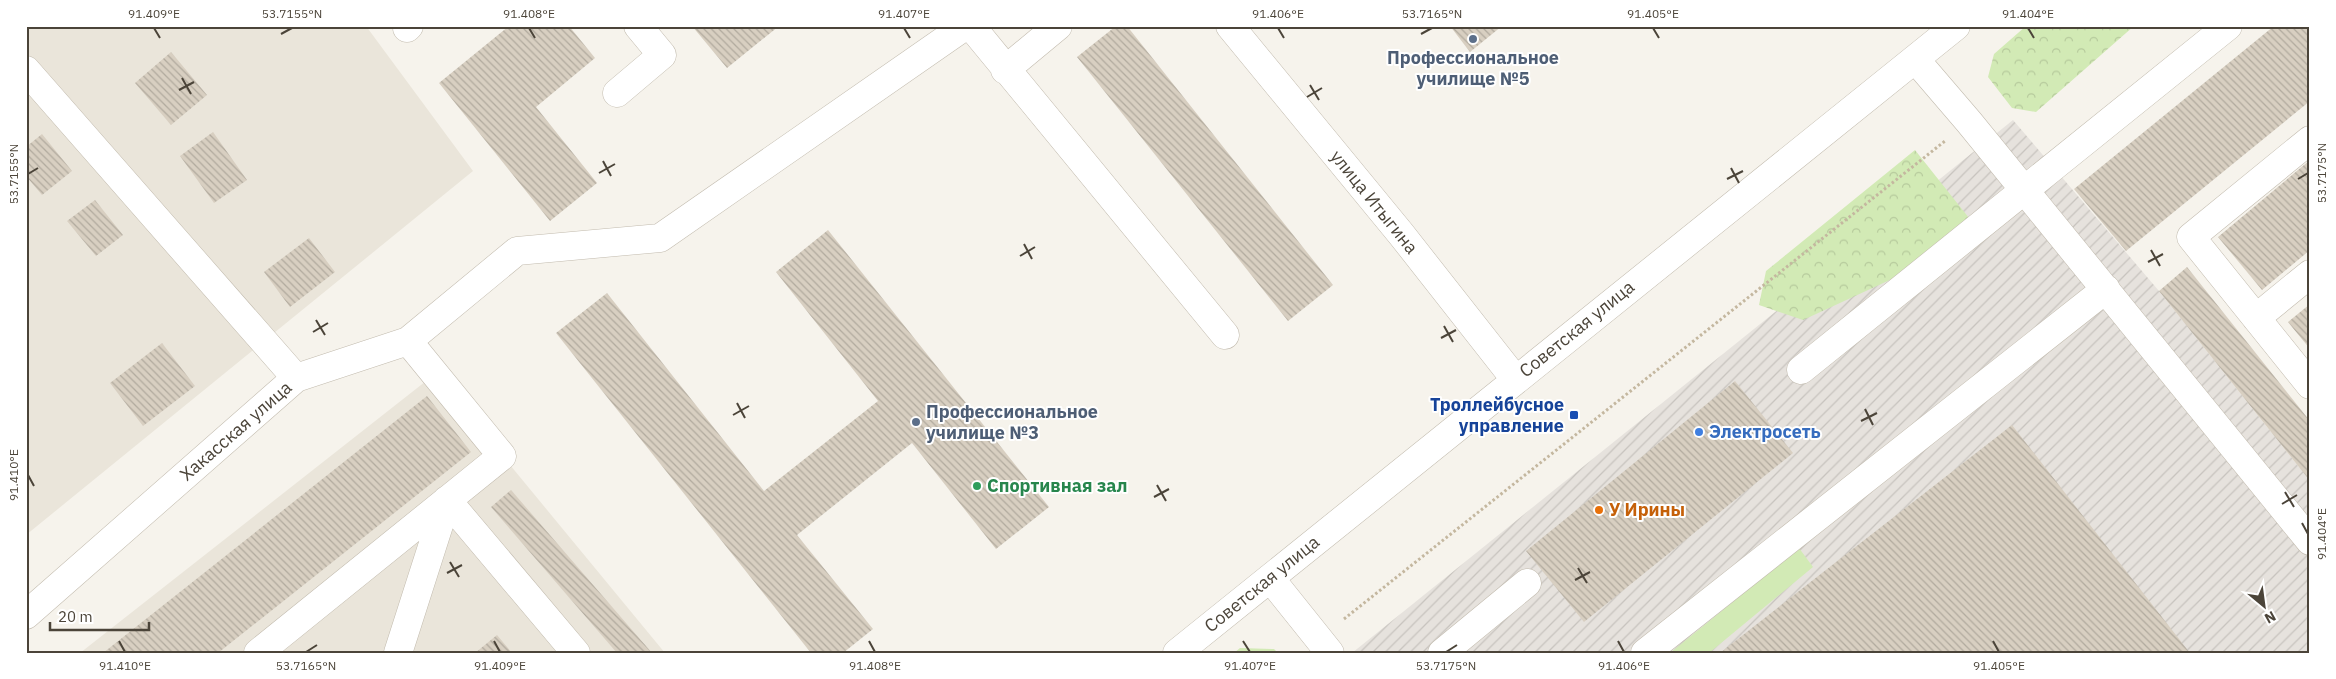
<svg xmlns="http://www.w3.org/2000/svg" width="2336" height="679" font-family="'IBM Plex Sans',sans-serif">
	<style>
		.residential { fill: #eae5da }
		.industrial { fill: url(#industrial-furrows) }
		.green { fill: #d2eab5 }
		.forest { fill: url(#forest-crowns) }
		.building { fill: url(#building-back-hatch) }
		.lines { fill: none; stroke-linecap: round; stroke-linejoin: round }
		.minor-casing { stroke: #c2bbae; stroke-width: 29 }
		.path { stroke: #c4b79f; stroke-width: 3; stroke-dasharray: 2.5 2.5; stroke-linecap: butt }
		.minor { stroke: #fff; stroke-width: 28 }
		.ticks { fill: none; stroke: #4b4439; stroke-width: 2 }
		.service-dot { fill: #5c6f8a; stroke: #fff; stroke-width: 2 }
		.transit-dot { fill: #1a4fb4; stroke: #fff; stroke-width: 2 }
		.shop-dot { fill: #3f7fe0; stroke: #fff; stroke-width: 2 }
		.leisure-dot { fill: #2e9e5b; stroke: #fff; stroke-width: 2 }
		.food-dot { fill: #e8710a; stroke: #fff; stroke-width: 2 }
		.labels { text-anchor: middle; stroke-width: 4; stroke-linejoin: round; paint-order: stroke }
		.service-label { font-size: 18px; font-weight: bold; fill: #4e5e75; stroke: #fff }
		.street-label { font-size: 18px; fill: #4b4439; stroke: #fff }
		.transit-label { font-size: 18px; font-weight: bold; fill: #164399; stroke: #fff; text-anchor: end }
		.shop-label { font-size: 18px; font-weight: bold; fill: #366cbe; stroke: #fff; text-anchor: start }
		.leisure-label { font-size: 18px; font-weight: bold; fill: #27864d; stroke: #fff; text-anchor: start }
		.food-label { font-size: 18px; font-weight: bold; fill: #c56008; stroke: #fff; text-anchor: start }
		.neatline { fill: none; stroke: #4b4439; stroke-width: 2 }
		.ticks-label { font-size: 12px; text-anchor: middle; fill: #4b4439 }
	</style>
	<defs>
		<pattern id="industrial-furrows" width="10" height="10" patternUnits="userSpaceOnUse" patternTransform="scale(1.25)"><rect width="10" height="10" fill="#e6e2dd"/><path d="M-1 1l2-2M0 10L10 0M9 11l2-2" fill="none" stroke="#c7c3be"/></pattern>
		<pattern id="forest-crowns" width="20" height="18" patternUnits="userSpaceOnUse" patternTransform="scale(1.25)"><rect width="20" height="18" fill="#d2eab5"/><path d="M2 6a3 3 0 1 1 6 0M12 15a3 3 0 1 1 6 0" fill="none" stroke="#b6ca9c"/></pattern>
		<pattern id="building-back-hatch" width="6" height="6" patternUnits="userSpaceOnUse" patternTransform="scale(1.25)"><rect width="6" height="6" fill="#d8cfc1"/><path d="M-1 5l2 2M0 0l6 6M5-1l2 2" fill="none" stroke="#b1aa9e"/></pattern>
	</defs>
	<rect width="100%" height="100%" fill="#f6f3ec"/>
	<path class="residential" d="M26 26H366L473 171 26 535Z
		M435 374 665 653H80Z"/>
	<path class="industrial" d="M2013 120 2159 291 2310 481V653H1352Z"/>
	<path class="green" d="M1799 548 1813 567 1709 653H1670Z
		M1240 648 1274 649 1278 653H1234Z"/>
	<path class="forest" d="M2026 26H2134L2036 112 2012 108 1988 77 1994 54Z
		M1915 150 1969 218 1905 273 1803 320 1759 305 1766 271Z"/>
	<path class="building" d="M509 26H569L595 58 536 107 597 183 550 221 439 83Z
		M692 26H779L727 68Z
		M1116 26H1127L1333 285 1288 321 1077 57Z
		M1450 26H1502L1470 52Z
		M2274 26H2310V101L2126 251 2074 189Z
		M171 52 207 95 171 125 135 83Z
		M213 132 247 180 214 203 180 156Z
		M42 134 72 171 42 195 26 176V147Z
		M2310 160V250L2262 290 2218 237Z
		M95 200 123 235 96 256 67 221Z
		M828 230 1049 507 996 549 912 443 797 535 873 629 843 653H811L556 333 607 293 764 491 878 401 776 272Z
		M309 238 335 272 290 307 264 272Z
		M2187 267 2310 421V481L2159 291Z
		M2310 304V349L2288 322Z
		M162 343 195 386 143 426 110 383Z
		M1735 381 1793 453 1584 622 1526 551Z
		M427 396 471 452 218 653H103Z
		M2012 425 2190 653H1720L1822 573Z
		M511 490 652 653H617L491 507Z
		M497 635 512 653H475Z"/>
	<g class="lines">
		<g class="minor-casing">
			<path id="minor" d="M971 26 1225 335
				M1230 26 1401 234 1515 379
				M407 28 409 26
				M1915 59 1969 122 2310 541
				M26 70 296 378
				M1005 70 1058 26
				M617 93 662 55 638 26
				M2310 140 2191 237 2310 385
				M2256 318 2310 274
				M1801 370 2228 26
				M1270 578 1330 653
				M26 615 296 378 408 341 517 251 660 238 965 26
				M258 653 502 456 408 341
				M398 653 447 500 576 653
				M1177 653 1956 26
				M1442 653 1527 583
				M1645 653 2106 289"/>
		</g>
		<path class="path" d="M1344 619 1945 141"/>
		<use href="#minor" class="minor"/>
	</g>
	<path class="ticks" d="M154 28 160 38M529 28 535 38M904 28 910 38M1278 28 1284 38M1653 28 1659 38M2028 28 2034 38M281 34 292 28M1421 34 1432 28M182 78 191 94M1310 85 1319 100M179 90 194 82M1307 97 1322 88M603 161 611 176M1731 168 1739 183M599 173 615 164M28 174 38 168M1727 179 1743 171M2298 179 2308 173M1024 244 1032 259M2151 250 2160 266M1020 256 1035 247M2148 262 2163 254M316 320 325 335M1444 326 1453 342M313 332 328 323M1441 338 1456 330M737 403 745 418M1865 409 1873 425M733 415 749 406M1861 421 1877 413M28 475 34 486M1157 485 1166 501M2285 492 2294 507M1154 497 1169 489M2282 504 2297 495M2302 523 2308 534M450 562 459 577M1578 568 1587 583M447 573 462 565M1575 580 1590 572M119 641 125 652M494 641 500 652M869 641 875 652M1243 641 1250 652M1618 641 1624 652M1993 641 1999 652M306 652 317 645M1446 652 1457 645"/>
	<g class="service-dot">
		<circle cx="1473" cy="39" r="5"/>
		<circle cx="916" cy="422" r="5"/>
	</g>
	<rect class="transit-dot" x="1569" y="410" width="10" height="10" rx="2.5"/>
	<circle class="shop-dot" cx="1699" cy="432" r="5"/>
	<circle class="leisure-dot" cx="977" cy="486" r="5"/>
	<circle class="food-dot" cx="1599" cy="510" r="5"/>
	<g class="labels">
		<g class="service-label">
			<text x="1473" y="64">Профессиональное<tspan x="1473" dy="21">училище №5</tspan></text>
			<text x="926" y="418" text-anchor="start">Профессиональное<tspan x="926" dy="21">училище №3</tspan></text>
		</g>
		<g class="street-label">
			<text transform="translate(1374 202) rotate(51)" y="6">улица Итыгина</text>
			<text transform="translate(1577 329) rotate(-39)" y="6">Советская улица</text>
			<text transform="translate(236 431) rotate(-41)" y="6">Хакасская улица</text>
			<text transform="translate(1262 584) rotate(-39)" y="6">Советская улица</text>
		</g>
		<g class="transit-label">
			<text x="1564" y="411">Троллейбусное<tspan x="1564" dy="21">управление</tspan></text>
		</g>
		<g class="shop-label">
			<text x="1709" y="438">Электросеть</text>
		</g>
		<g class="leisure-label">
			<text x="987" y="492">Спортивная зал</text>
		</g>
		<g class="food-label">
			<text x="1609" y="516">У Ирины</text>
		</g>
	</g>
	<rect width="2336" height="679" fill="none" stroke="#ffffff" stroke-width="55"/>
	<g transform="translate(2264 606) rotate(151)" stroke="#ffffff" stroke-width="4" paint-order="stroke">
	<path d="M0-4L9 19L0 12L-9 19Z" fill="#4b4439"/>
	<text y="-8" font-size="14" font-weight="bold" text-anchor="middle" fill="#4b4439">N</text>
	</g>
	<path d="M50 622v8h99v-8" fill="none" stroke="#4b4439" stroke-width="2.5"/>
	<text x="58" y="622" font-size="15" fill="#4b4439" stroke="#ffffff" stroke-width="4" paint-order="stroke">20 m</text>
	<rect x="28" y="28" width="2280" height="624" class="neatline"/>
	<g class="ticks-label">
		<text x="154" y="18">91.409°E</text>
		<text x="292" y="18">53.7155°N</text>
		<text x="529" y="18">91.408°E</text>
		<text x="904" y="18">91.407°E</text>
		<text x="1278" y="18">91.406°E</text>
		<text x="1432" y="18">53.7165°N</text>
		<text x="1653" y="18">91.405°E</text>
		<text x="2028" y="18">91.404°E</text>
		<text transform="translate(2322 173) rotate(-90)" y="4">53.7175°N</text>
		<text transform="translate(14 174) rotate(-90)" y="4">53.7155°N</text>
		<text transform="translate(14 475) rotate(-90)" y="4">91.410°E</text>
		<text transform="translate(2322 534) rotate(-90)" y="4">91.404°E</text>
		<text x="125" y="670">91.410°E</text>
		<text x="306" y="670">53.7165°N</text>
		<text x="500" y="670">91.409°E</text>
		<text x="875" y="670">91.408°E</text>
		<text x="1250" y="670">91.407°E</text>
		<text x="1446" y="670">53.7175°N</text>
		<text x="1624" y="670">91.406°E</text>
		<text x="1999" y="670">91.405°E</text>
	</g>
</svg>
